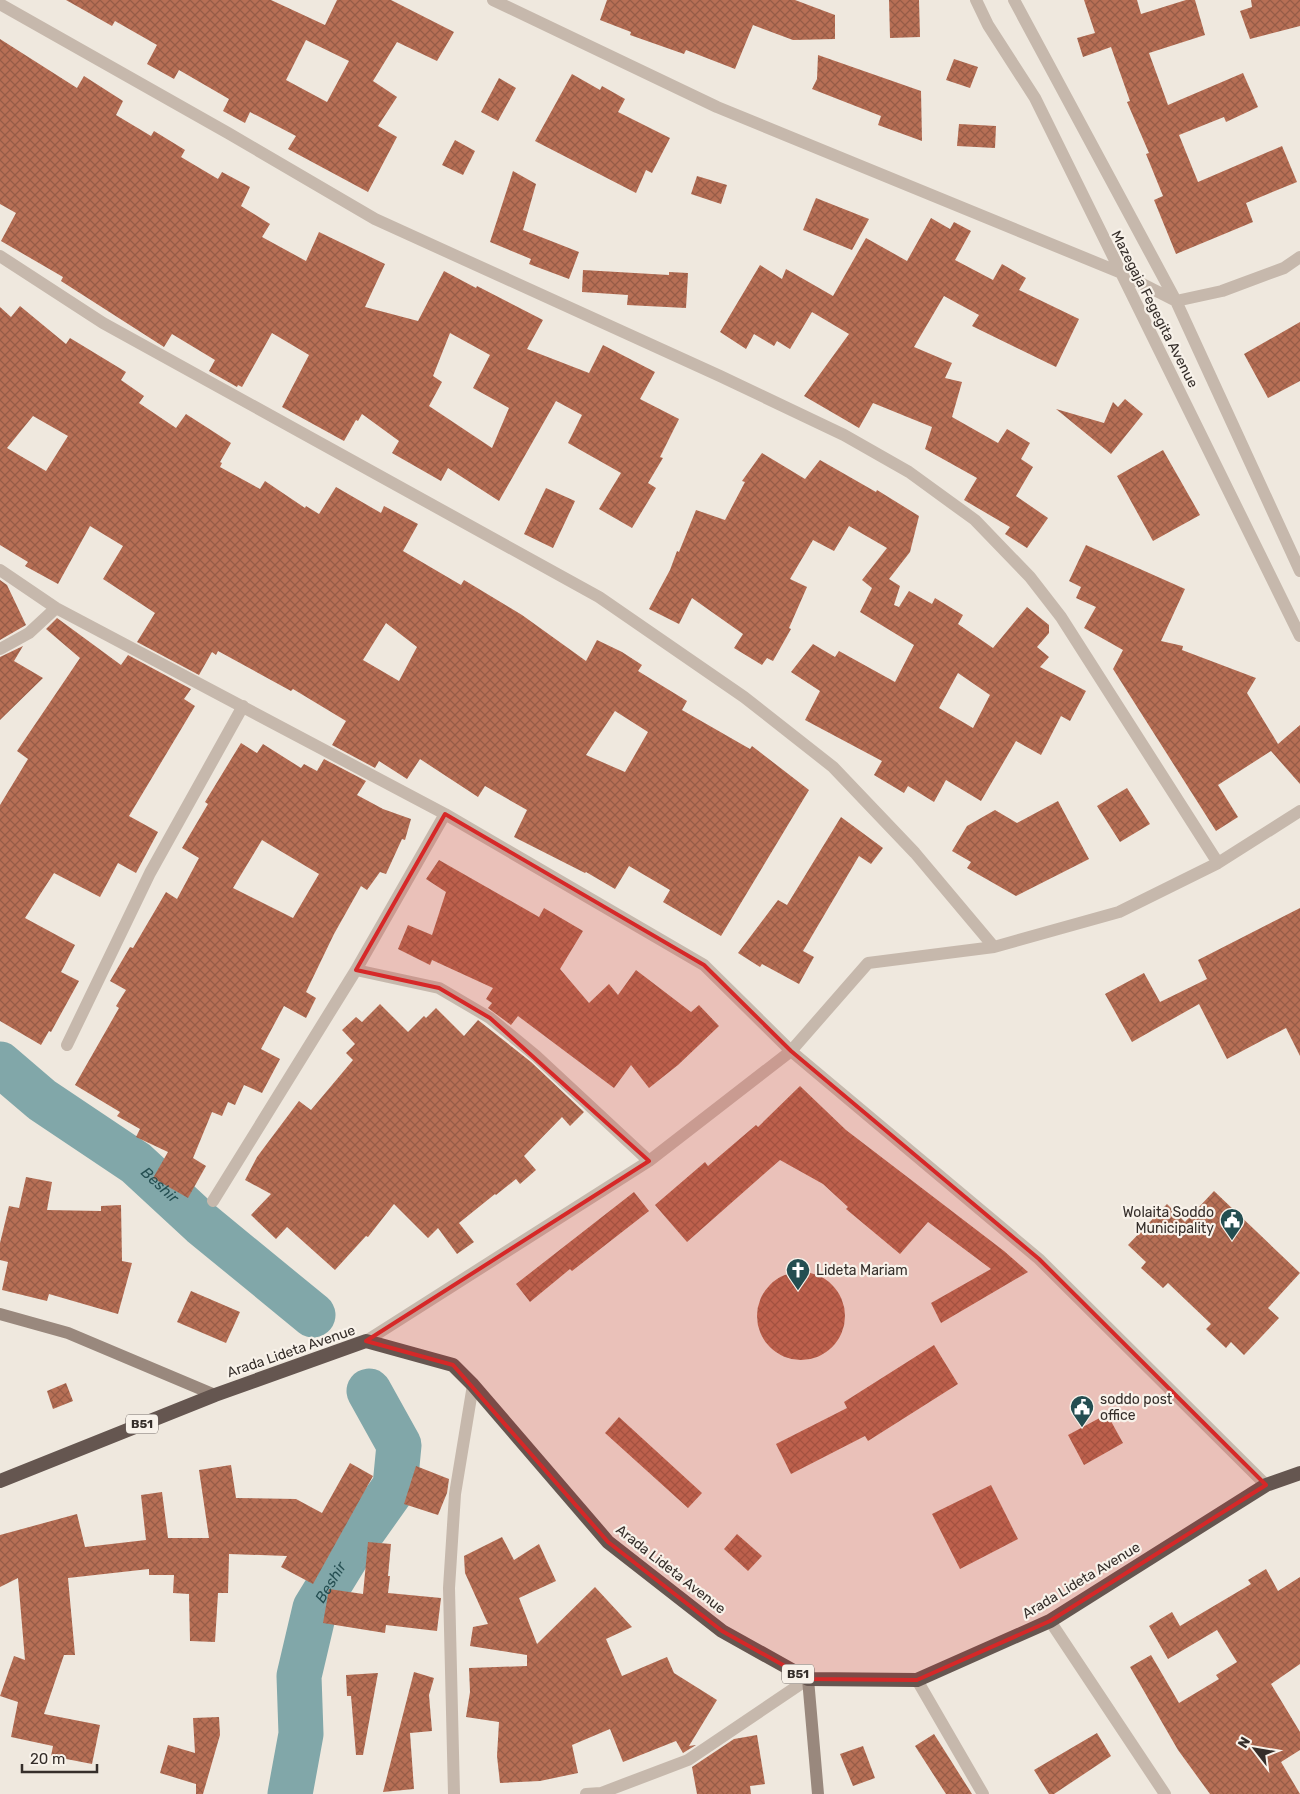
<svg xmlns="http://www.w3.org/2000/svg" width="1300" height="1794" font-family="Rubik,sans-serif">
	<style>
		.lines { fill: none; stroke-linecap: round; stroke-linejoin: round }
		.river { stroke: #81a7a9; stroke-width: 45 }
		.building { fill: url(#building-cross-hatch); fill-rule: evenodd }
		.minor { stroke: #c6b8ac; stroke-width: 12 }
		.secondary { stroke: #99887d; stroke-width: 12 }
		.trunk { stroke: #655650; stroke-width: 14 }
		.marked { fill: #d62828; fill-opacity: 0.2; stroke: #d62828; stroke-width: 4; stroke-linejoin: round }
		.labels { text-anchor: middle; stroke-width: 4.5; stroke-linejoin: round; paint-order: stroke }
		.shield { fill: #f8f2ea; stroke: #706964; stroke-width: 1 }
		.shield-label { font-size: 12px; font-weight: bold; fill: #352e2a }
		.street-label { font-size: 14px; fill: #352e2a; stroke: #f8f2ea }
		.poi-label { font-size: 14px; fill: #352e2a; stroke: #f8f2ea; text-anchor: start }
		.water-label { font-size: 15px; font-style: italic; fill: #244e51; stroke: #f8f2ea }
	</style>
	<defs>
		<pattern id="building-cross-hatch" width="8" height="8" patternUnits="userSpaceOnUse" patternTransform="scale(1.25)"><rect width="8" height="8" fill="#b76f55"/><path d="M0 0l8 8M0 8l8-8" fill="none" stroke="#965c47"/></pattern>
	</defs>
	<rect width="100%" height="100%" fill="#efe8de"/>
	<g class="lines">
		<g class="river">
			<path id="s1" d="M0 1064 42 1100 136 1163 202 1224 313 1315"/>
			<path id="s2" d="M290 1794 301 1734 299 1676 315 1608 356 1541 395 1486 399 1445 369 1391"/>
		</g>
	</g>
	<path class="building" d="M66 0H271L325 25 337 0H391L454 32 437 61 397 42 373 81 397 97 378 126 397 137 368 192 288 149 296 136 250 112 245 123 223 111 229 99 179 70 174 79 147 64 157 45 115 21 112 26ZM306 40 349 61 327 102 286 80Z
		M607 0H795L835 15V39L793 40 753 25 735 69 686 50 684 54 630 35 631 32 600 20Z
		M889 0H919L920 37 890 38Z
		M1084 0H1137L1141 14 1186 0H1195L1205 35 1149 53 1168 105 1243 73 1258 107 1226 122 1224 117 1179 135 1198 182 1282 146 1297 182 1246 203 1253 222 1176 254 1154 200 1163 196 1146 154 1149 153 1127 102 1130 101 1111 47 1083 57 1077 38 1095 33Z
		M1251 0H1300V26L1250 39 1240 11 1252 7Z
		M0 39 77 88 84 76 123 101 116 115 151 136 154 131 185 150 181 157 218 179 222 172 250 187 241 206 270 224 262 237 306 261 319 232 385 264 365 307 418 321 444 271 476 288 477 286 543 320 527 349 589 373 603 345 655 372 640 399 679 419 660 457 663 458 648 483 656 488 632 528 599 509 621 473 568 443 582 415 556 401 499 501 448 468 441 481 392 453 399 441 362 414 358 421 356 420 344 441 282 407 309 355 272 333 242 387 238 385 237 387 209 371 215 360 172 334 164 347 61 281 63 277 1 241 16 213 0 204ZM450 333 490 355 473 388 509 408 492 448 429 406 442 382 433 376Z
		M818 55 921 91 922 141 878 125 881 116 812 89 817 79Z
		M954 59 978 67 970 88 946 80Z
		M572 74 600 90 602 86 625 99 618 112 670 138 652 173 646 170 636 193 535 141Z
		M499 78 516 88 498 121 481 112Z
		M959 124 996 126 995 148 957 146Z
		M455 140 475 151 463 175 442 165Z
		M513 171 536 184 523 230 579 252 569 279 529 264 531 259 490 242Z
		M697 176 727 185 721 204 691 194Z
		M816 198 869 219 852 250 803 230Z
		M931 218 950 229 954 222 971 231 955 260 993 280 1002 264 1026 278 1019 290 1079 319 1056 367 972 326 979 315 944 296 914 347 952 363 945 378 962 382 952 417 998 443 1007 429 1030 443 1021 459 1033 467 1016 496 1048 518 1027 548 1005 534 1010 527 964 500 977 478 925 449 932 427 873 403 859 428 804 396 849 334 812 312 790 349 777 341 774 346 754 334 746 349 720 332 760 265 782 279 786 269 833 296 866 238 907 261Z
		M583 270 669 275V272L688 273 686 308 627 305 628 295 582 292Z
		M20 306 66 344 70 338 126 372 121 380 144 396 139 403 176 428 186 414 231 443 220 462 222 463 220 467 260 489 265 481 305 508 306 506 319 514 336 487 381 513 384 506 418 524 403 551 461 585 464 580 522 615 586 661 597 640 622 652 642 665 638 671 687 701 682 710 750 749 752 746 809 790 721 936 663 902 670 890 629 866 615 889 586 872 585 873 514 837 527 810 485 786 478 797 420 759 407 779 379 761 375 768 332 745 346 721 293 689 291 691 218 651 216 655 212 652 199 675 137 642 155 613 103 579 123 546 90 526 58 584 25 566 28 562 0 545V307L11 317ZM33 416 68 436 46 471 7 448ZM386 623 417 647 399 681 363 660ZM615 711 648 732 625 772 586 755Z
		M1300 322V381L1268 398 1244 354Z
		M1125 399 1143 414 1111 454 1056 409 1104 423 1113 402 1118 407Z
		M1163 450 1200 515 1153 541 1117 476Z
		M762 453 805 479 820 460 876 492 877 490 919 516 910 552 889 579 900 586 894 605 899 607 909 591 932 604 935 598 963 615 958 624 993 648 1027 607 1049 625V633L1037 647 1049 657 1040 667 1086 691 1070 721 1061 716 1041 755 1016 741 981 801 946 780 934 802 908 786 904 793 874 775 882 761 805 720 820 691 791 672 813 644 835 657 839 651 895 682 914 645 860 612 872 588 862 580 887 548 849 526 834 551 813 540 790 579 807 587 789 628 791 629 773 661 767 658 762 665 734 648 743 634 692 598 679 624 649 609 670 570 677 551 679 552 696 510 725 520 745 482 742 481ZM958 673 990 695 973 728 939 708Z
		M546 488 575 501 553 548 524 534Z
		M1086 545 1185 589 1161 641 1183 646 1182 650 1256 678 1247 693 1278 744 1300 725V784L1271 751 1218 785 1238 817 1216 831 1113 669 1123 650 1084 628 1096 607 1076 598 1081 587 1069 581Z
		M0 580 7 585 26 625 0 640Z
		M57 618 121 665 128 655 191 689 184 699 195 706 129 816 158 832 136 873 118 863 100 897 54 873 25 918 75 945 61 972 79 981 51 1032 49 1031 41 1045 0 1021V805L28 759 17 751 80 658 46 629Z
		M23 646 14 661 43 678 0 720V657Z
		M241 743 257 753 263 744 301 768 304 764 317 771 324 759 366 781 357 795 383 809 411 819 405 840 402 839 386 874 380 872 367 890 361 886 334 934 306 992 316 998 306 1018 284 1006 261 1049 280 1059 262 1093 244 1085 235 1105 228 1102 222 1116 212 1112 193 1158 206 1166 188 1198 153 1178 168 1152 136 1137 140 1129 117 1116 120 1112 75 1085 119 1008 116 1006 126 990 110 981 130 947 133 948 166 892 177 899 199 858 182 848 208 804 205 802ZM262 840 319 874 293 918 233 888Z
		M1127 788 1150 824 1120 842 1097 806Z
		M1058 801 1089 859 1016 896 967 868 971 862 952 851 967 826 995 810 1017 823Z
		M841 817 883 848 871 864 859 856 803 951 814 957 799 984 762 964 760 967 738 953 778 900 787 905Z
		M439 860 539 917 544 908 583 931 560 969 589 1003 609 984 618 995 636 970 691 1012 699 1005 719 1026 678 1065 649 1088 631 1065 614 1088 518 1016 511 1025 488 1008 492 1003 486 999 493 988 432 960 430 965 398 949 408 925 432 935 446 892 426 879Z
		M1300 908V1056L1286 1028 1227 1059 1199 1004 1132 1042 1105 994 1144 973 1160 1002 1207 979 1198 960Z
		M380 1004 408 1032 424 1016 426 1018 436 1008 464 1036 478 1020 531 1062 584 1112 570 1126 562 1117 524 1156 536 1170 520 1184 516 1179 496 1195 495 1194 459 1223 474 1242 457 1254 438 1228 428 1238 394 1204 368 1237 366 1236 335 1270 287 1227 276 1239 251 1215 271 1194 245 1180 257 1157 299 1101 311 1110 353 1060 346 1053 355 1044 342 1030 356 1017 362 1022Z
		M800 1086 846 1130 1004 1251 1028 1272 941 1323 931 1303 991 1269 928 1222 900 1254 846 1209 848 1207 823 1184 780 1160 687 1242 655 1205 705 1162 708 1166 756 1125 758 1127Z
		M26 1177 52 1182 47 1210 101 1211V1206L121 1205 122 1261 132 1263 118 1314 49 1294 47 1301 2 1290 8 1262 0 1260V1243L9 1206 19 1208Z
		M1214 1191 1300 1273 1268 1308 1279 1318 1244 1355 1231 1342 1226 1348 1206 1329 1211 1324 1168 1283 1163 1288 1141 1268 1146 1262 1128 1245 1167 1204 1185 1222Z
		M634 1192 649 1211 572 1271 570 1269 530 1302 516 1284Z
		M757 1316a44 44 0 1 1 88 0a44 44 0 1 1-88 0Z
		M191 1291 240 1312 226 1343 177 1322Z
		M934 1345 958 1384 868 1441 865 1436 791 1474 776 1444 847 1408 844 1402Z
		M66 1383 73 1401 53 1409 47 1391Z
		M1107 1414 1123 1443 1084 1465 1068 1435Z
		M619 1417 702 1493 688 1508 605 1433Z
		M350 1463 373 1476 313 1584 281 1567 287 1556 229 1554 228 1593H218L215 1642 190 1641 189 1594 173 1593 174 1575H149V1569L68 1578 75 1655H64L44 1714 100 1725 92 1764 51 1756 53 1746 11 1737 18 1702 0 1696 14 1656 25 1660 18 1578 0 1587V1535L77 1514 85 1547 146 1540 141 1495 162 1492 168 1538H209L199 1470 231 1465 236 1498 296 1499 322 1513Z
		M416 1466 449 1479 447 1493 438 1515 404 1504Z
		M991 1485 1018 1539 960 1569 932 1514Z
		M737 1534 762 1556 748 1571 724 1549Z
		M502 1537 514 1560 539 1544 556 1581 519 1598 537 1644 595 1587 632 1627 606 1639 622 1676 667 1657 674 1673 717 1700 689 1746 696 1745 683 1753 676 1741 623 1762 610 1729 572 1745 578 1773 540 1781 500 1783 497 1756 499 1722 466 1717 470 1692 469 1668 527 1666V1655L470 1646 473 1627 488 1624 465 1573 464 1556Z
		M368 1542 391 1544 388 1576H390L388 1593 441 1598 437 1631 386 1625 385 1633 323 1623 329 1589 363 1594Z
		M1266 1569 1278 1591 1300 1577V1664L1271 1684 1300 1732V1750L1281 1762 1300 1794H1210L1178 1750 1130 1667 1151 1655 1179 1703 1219 1679 1216 1675 1237 1662 1217 1630 1168 1659 1149 1626 1172 1612 1180 1626 1251 1584 1248 1580Z
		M414 1672 434 1678 429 1695 432 1731 410 1733 414 1789 383 1792Z
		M378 1673 363 1755H356L351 1696H347L346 1675Z
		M219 1717 220 1735 203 1794H196V1784L160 1773 168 1745 195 1753 193 1718Z
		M1097 1733 1111 1756 1054 1794H1049L1034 1770Z
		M934 1734 972 1794H946L915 1746Z
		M757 1735 765 1784 750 1786 751 1794H697L692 1767 734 1739Z
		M863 1746 875 1778 853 1786 840 1754Z"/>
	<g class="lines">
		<path class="minor" d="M493 0 717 107 1119 272 1176 301 1222 291 1284 268 1300 257
			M976 0 988 25 1035 98 1300 636
			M1014 0 1176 301 1300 571
			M0 4 228 133 375 219 720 376 844 435 909 472 975 520 1030 577 1061 617 1218 863
			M0 256 103 323 599 597 744 697 833 767 915 853 994 947
			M0 570 56 608 445 814 704 965 791 1051 1039 1259 1266 1485
			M0 649 29 633 56 608
			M356 970 439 988 490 1018 536 1056 649 1161
			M67 1045 150 873 243 706
			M213 1201 356 970 445 814
			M366 1341 649 1161 791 1051 868 963 994 947 1119 912 1218 863 1300 811
			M1050 1621 1165 1794
			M917 1680 983 1794
			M454 1794 449 1588 455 1494 473 1385
			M586 1794 601 1793 688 1760 808 1679"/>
		<path class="secondary" d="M0 1314 68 1333 215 1395
			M808 1679 818 1794"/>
		<path class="trunk" d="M0 1481 215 1395 366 1341 453 1365 473 1385 608 1542 722 1631 808 1679 917 1680 1050 1621 1266 1485 1300 1473"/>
	</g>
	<path class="marked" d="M445 814 704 965 791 1051 1039 1259 1266 1485 1050 1621 917 1680 808 1679 722 1631 608 1542 453 1365 366 1341 649 1161 490 1018 439 988 356 970Z"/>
	<defs>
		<g id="civic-pin" transform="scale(1.25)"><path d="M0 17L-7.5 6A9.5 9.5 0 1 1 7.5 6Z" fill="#244e51" stroke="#f8f2ea"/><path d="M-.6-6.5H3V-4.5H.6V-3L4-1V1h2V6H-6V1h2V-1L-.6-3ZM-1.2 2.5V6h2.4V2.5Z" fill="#fff"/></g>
		<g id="church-pin" transform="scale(1.25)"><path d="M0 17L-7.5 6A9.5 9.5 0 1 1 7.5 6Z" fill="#244e51" stroke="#f8f2ea"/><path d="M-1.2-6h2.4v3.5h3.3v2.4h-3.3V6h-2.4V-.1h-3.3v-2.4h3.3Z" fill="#fff"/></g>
	</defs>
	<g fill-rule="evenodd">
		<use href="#civic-pin" x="1232" y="1220"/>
		<use href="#church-pin" x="798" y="1270"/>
		<use href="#civic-pin" x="1082" y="1407"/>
	</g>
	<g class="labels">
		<g class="shield">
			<rect x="126" y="1414.5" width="32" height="19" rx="4"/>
			<rect x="782" y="1664.5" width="32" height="19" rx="4"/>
		</g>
		<g class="shield-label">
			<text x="142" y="1428">B51</text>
			<text x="798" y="1678">B51</text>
		</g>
		<g class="street-label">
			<text transform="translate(1155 309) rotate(63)" y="5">Mazegaja Fegegita Avenue</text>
			<text transform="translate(291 1351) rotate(-19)" y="5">Arada Lideta Avenue</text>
			<text transform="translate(671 1569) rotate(38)" y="5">Arada Lideta Avenue</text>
			<text transform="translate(1081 1580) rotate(-31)" y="5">Arada Lideta Avenue</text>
		</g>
		<g class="poi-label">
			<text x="1214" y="1217" text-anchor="end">Wolaita Soddo<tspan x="1214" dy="16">Municipality</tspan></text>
			<text x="816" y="1275">Lideta Mariam</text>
			<text x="1100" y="1404">soddo post<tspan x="1100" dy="16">office</tspan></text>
		</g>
		<g class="water-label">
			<text dy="5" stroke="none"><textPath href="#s1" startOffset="201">Beshir</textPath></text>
			<text dy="5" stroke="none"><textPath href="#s2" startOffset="219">Beshir</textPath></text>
		</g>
	</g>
	<g transform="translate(1255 1749) rotate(301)" stroke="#f8f2ea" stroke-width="4" paint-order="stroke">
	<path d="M0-4L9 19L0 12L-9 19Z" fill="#352e2a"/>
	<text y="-8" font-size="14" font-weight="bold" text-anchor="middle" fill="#352e2a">N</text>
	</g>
	<path d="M22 1764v8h75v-8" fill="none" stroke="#352e2a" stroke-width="2.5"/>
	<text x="30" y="1764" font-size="15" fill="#352e2a" stroke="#f8f2ea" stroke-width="4" paint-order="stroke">20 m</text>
</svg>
